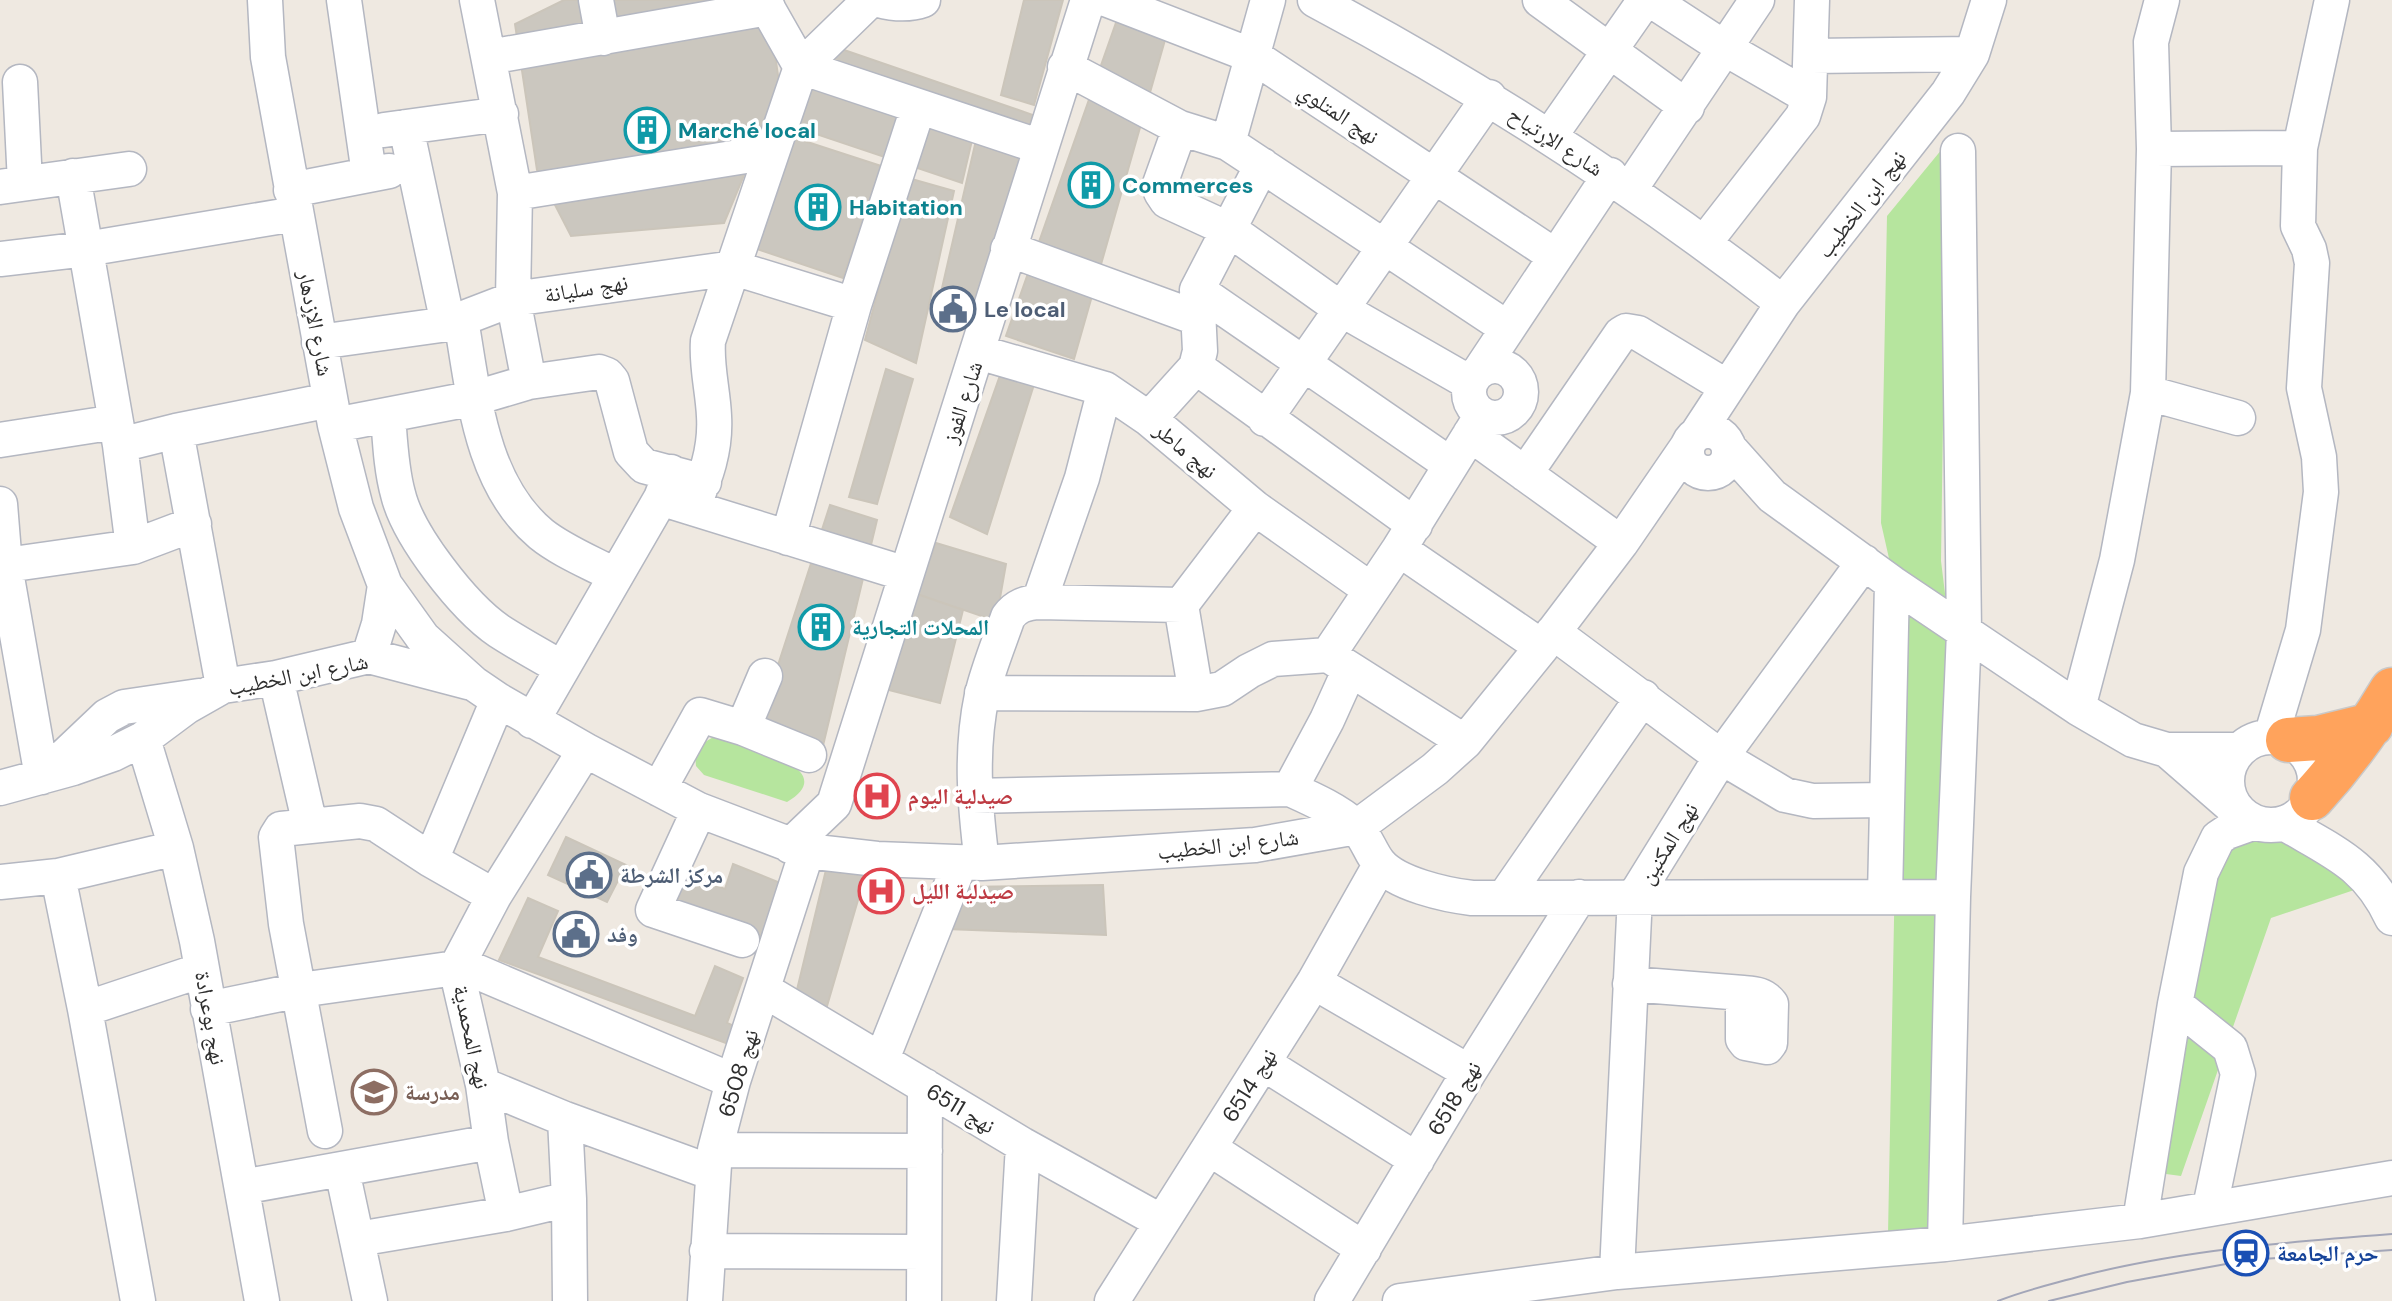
<svg xmlns="http://www.w3.org/2000/svg" width="2392" height="1301" font-family="'DM Sans','Noto Naskh Arabic',sans-serif">
	<style>
		.green { fill: #b6e59e }
		.building { fill: #cbc7bf; stroke: #cbc5ba; stroke-width: 2 }
		.lines { fill: none; stroke-linecap: round; stroke-linejoin: round }
		.minor-casing { stroke: #b4b7c1; stroke-width: 37 }
		.highway-casing { stroke: #c9c9c9; stroke-width: 47 }
		.minor { stroke: #fff; stroke-width: 34 }
		.highway { stroke: #ffa35c; stroke-width: 44 }
		.tram { stroke: #a3a6b8; stroke-width: 2 }
		.labels { text-anchor: middle; stroke-width: 7; stroke-linejoin: round; paint-order: stroke }
		.street-label { font-size: 22px; fill: #2e2e2e; stroke: #fff }
		.culture-label { font-size: 22px; font-weight: bold; fill: #0d838f; stroke: #fff; text-anchor: start }
		.service-label { font-size: 22px; font-weight: bold; fill: #4e5e75; stroke: #fff; text-anchor: start }
		.health-label { font-size: 22px; font-weight: bold; fill: #be3a42; stroke: #fff; text-anchor: start }
		.education-label { font-size: 22px; font-weight: bold; fill: #785e54; stroke: #fff; text-anchor: start }
		.transit-label { font-size: 22px; font-weight: bold; fill: #164399; stroke: #fff; text-anchor: start }
	</style>
	<rect width="100%" height="100%" fill="#efe9e1"/>
	<path class="green" d="M1947 143 1941 561 1951 642 1937 1232 1888 1234 1900 607 1881 523 1887 216Z
		M715 736C737 744 846 767 787 802L704 775 696 766 695 754 705 742Z
		M2263 827 2366 886 2271 918 2181 1176 2151 1172 2198 869Z"/>
	<path class="building" d="M564 0H756L770 20 780 89 724 223 571 236 537 170 515 24Z
		M1024 0H1063L1034 105 1001 95Z
		M1118 17 1167 33 1074 359 1006 336Z
		M815 40 1033 115 1026 136 806 64Z
		M813 86 973 136 962 183 798 128Z
		M977 136 1024 148 977 299 942 288Z
		M795 138 881 166 843 278 754 248Z
		M908 178 954 191 916 363 865 340Z
		M939 291 976 301 969 323 933 313Z
		M1003 367 1037 375 987 534 950 517Z
		M886 369 913 379 877 504 849 497Z
		M830 505 877 520 821 754 756 733Z
		M936 543 1006 564 996 621 917 594Z
		M917 594 963 610 940 703 889 690Z
		M566 837 626 865 607 902 548 875Z
		M733 864 783 884 766 937 675 908 686 875 725 889Z
		M826 870 865 876 827 1006 795 998Z
		M1103 885 1106 935 947 929 954 887Z
		M528 898 558 911 538 957 695 1016 715 966 743 978 727 1023 741 1029 734 1046 499 960Z"/>
	<g class="lines">
		<g class="minor-casing">
			<path id="minor" d="M265 0 268 57 335 425 356 508 385 585 423 638 473 683 498 700 585 750 699 810 807 851 877 859 982 863 1255 845 1357 827 1435 769 1465 742 1542 647 1621 543 1687 447
				M344 0 369 174
				M477 0 515 193 513 299 529 382
				M596 0 603 38
				M763 0 801 67 1041 147
				M879 0C894 4 909 5 923 0
				M1108 0 1253 56 1555 256
				M1315 0C1481 88 1635 188 1783 303
				M1540 0 1687 107
				M1651 0 1726 49 1809 97
				M1812 56 1972 54
				M489 57 768 8
				M1065 67 1180 128 1228 143 1507 328
				M20 82 25 183
				M406 127 448 324
				M1180 128 1160 184 1161 192 1167 201 1230 230 1341 309 1470 383
				M384 130 501 114
				M1550 136 1645 0
				M1228 143 1268 0
				M2154 149 2300 148 2332 0
				M73 176 120 445 133 547
				M0 187 129 169
				M1630 189 1757 0
				M291 190 389 171
				M515 193 770 152
				M1705 242 1803 116 1809 97 1812 0
				M1008 249 1197 318
				M0 259 86 249 295 214
				M1197 290 1451 465
				M461 320C474 394 480 483 541 534 562 551 592 563 616 576
				M319 342 448 324 513 299 734 268 854 305
				M978 352 1105 389 1149 419 1255 508 1371 590
				M1469 392a26 26 0 1 1 52 0a26 26 0 1 1-52 0Z
				M1196 367 1415 525
				M1481 369 1610 175
				M2148 393 2238 418
				M388 415C390 441 391 469 398 494 408 536 464 607 499 631 519 644 541 656 562 668
				M1149 419 1196 367 1200 351 1197 290 1262 165
				M1265 419 1489 97
				M335 425 475 398 529 382 599 372 607 375 612 381 631 452 644 466 704 482
				M1687 452a21 21 0 1 1 42 0a21 21 0 1 1-42 0Z
				M176 431 223 686
				M1470 434 1621 543
				M1697 434 1783 303 1948 93 1972 54 1989 0
				M0 440 116 422
				M120 445 176 431 330 400
				M1730 449 1772 496 1892 583 2078 708 2133 740 2167 750
				M1525 474 1621 334 1626 331 1638 333 1727 387
				M673 502 906 574
				M0 504 5 566 42 777
				M692 507C706 478 716 449 714 416 713 391 706 366 708 341L801 67 870 0
				M788 538 854 305 918 108
				M1399 549 1542 647
				M0 566 133 547 194 524
				M1039 602 1082 478 1105 389
				M1553 632 1721 757 1785 795 1813 801 1886 800
				M369 656 379 624 385 585
				M276 678 310 825
				M982 693 1196 694 1222 689 1249 671 1273 659 1328 655
				M1196 694 1181 605 1255 508
				M2078 708 2117 560 2148 393 2154 149 2151 42 2162 0
				M532 721 661 498 671 472
				M743 728 765 676
				M2271 737 2303 630 2321 492 2319 457 2304 388 2312 263 2309 249 2298 226 2300 148
				M2227 781a44 44 0 1 1 88 0a44 44 0 1 1-88 0Z
				M143 739 176 848 197 941 262 1301
				M1465 742 1328 655 1399 549 1482 415
				M49 771 107 716 124 707 199 696
				M0 788 73 768 113 754 143 739 186 707 223 686 276 678 369 656 468 682
				M659 789 700 715 743 728 809 755
				M1290 789 1327 720 1350 669
				M973 796 1290 789C1312 799 1337 810 1355 826 1366 836 1370 852 1379 863 1396 884 1446 895 1472 898L1953 897
				M699 810 653 910 742 940
				M2236 810 2167 750H2239
				M2284 823C2333 852 2367 864 2392 918
				M790 846 834 804 1088 0
				M431 860 498 700
				M982 863C975 806 970 752 982 695 988 669 999 643 1008 617 1016 606 1025 603 1039 602L1181 605
				M58 876 85 1009 138 1301
				M0 882 58 876 176 848
				M1885 896 1892 583
				M1504 898 1643 697
				M459 964 733 1081
				M1314 982 1469 1072
				M1630 984 1743 993C1755 994 1763 994 1771 1004L1770 1043 1767 1047 1746 1043 1743 1039V993
				M764 990 1023 1145 1160 1221
				M2175 1004 2230 1048 2238 1074 2210 1207
				M85 1009 202 970
				M208 1009 300 990 456 968
				M882 1059 960 863
				M1263 1063 1417 1160
				M483 1085 565 1119 713 1173
				M565 1119 569 1199 570 1301
				M325 1131 286 924 276 837 281 829 360 821 376 824 431 860 494 896
				M1209 1148 1364 1249
				M715 1150 925 1151
				M342 1170 370 1301
				M242 1187 491 1142
				M506 1214 491 1142 483 1085 456 968 494 896 585 750
				M2140 1221 2175 1004 2201 873 2218 838 2227 832 2255 822
				M358 1239 506 1214 569 1199
				M1945 1244 1953 897 1964 632 1958 151
				M707 1251 924 1252
				M1617 1272 1635 896 1721 757 1864 562
				M705 1301 715 1150 733 1081 807 851
				M924 1301 925 1086
				M1014 1301 1023 1145
				M1112 1301 1314 982 1380 865
				M1332 1301 1469 1072 1579 897
				M1400 1301 1617 1272 1945 1244 2140 1221 2392 1178"/>
		</g>
		<g class="highway-casing">
			<path id="highway" d="M2288 740 2318 738 2371 725
				M2312 798C2343 764 2369 729 2392 690"/>
		</g>
		<use href="#minor" class="minor"/>
		<use href="#highway" class="highway"/>
		<path class="tram" d="M1998 1301C2025 1290 2053 1284 2081 1276 2183 1250 2287 1242 2392 1234
			M2049 1301 2127 1282 2248 1260 2392 1250"/>
	</g>
	<defs>
		<g id="building-ring" transform="scale(2.3)"><circle r="9.5" fill="#fff" stroke="#0f9aa8" stroke-width="1.5"/><path d="M-4-6H4V6H1V3H-1V6H-4ZM-2.5-4.3h1.7v1.8h-1.7ZM.8-4.3h1.7v1.8H.8ZM-2.5-1h1.7V.8h-1.7ZM.8-1h1.7V.8H.8Z" fill="#0f9aa8"/></g>
		<g id="civic-ring" transform="scale(2.3)"><circle r="9.5" fill="#fff" stroke="#5c6f8a" stroke-width="1.5"/><path d="M-.6-6.5H3V-4.5H.6V-3L4-1V1h2V6H-6V1h2V-1L-.6-3ZM-1.2 2.5V6h2.4V2.5Z" fill="#5c6f8a"/></g>
		<g id="hospital-ring" transform="scale(2.3)"><circle r="9.5" fill="#fff" stroke="#e0444e" stroke-width="1.5"/><path d="M-5-5h3v3.5h4V-5h3V5h-3V1.5h-4V5h-3Z" fill="#e0444e"/></g>
		<g id="school-ring" transform="scale(2.3)"><circle r="9.5" fill="#fff" stroke="#8d6e63" stroke-width="1.5"/><path d="M0-5L7-2L0 1L-7-2ZM-4 1L0 2.5L4 1V4Q0 6-4 4Z" fill="#8d6e63"/></g>
		<g id="station-ring" transform="scale(2.3)"><circle r="9.5" fill="#fff" stroke="#1a4fb4" stroke-width="1.5"/><path d="M-3-6H3Q5-6 5-4V2Q5 4 3 4L4.5 6H3L1.5 4h-3L-3 6H-4.5L-3 4Q-5 4-5 2V-4Q-5-6-3-6ZM-3.5-4v3h7v-3ZM-3.5 1v1.5H-2V1ZM2 1v1.5H3.5V1Z" fill="#1a4fb4"/></g>
	</defs>
	<g fill-rule="evenodd">
		<use href="#building-ring" x="647" y="130"/>
		<use href="#building-ring" x="1091" y="185"/>
		<use href="#building-ring" x="818" y="207"/>
		<use href="#civic-ring" x="953" y="309"/>
		<use href="#building-ring" x="821" y="627"/>
		<use href="#hospital-ring" x="877" y="796"/>
		<use href="#civic-ring" x="589" y="875"/>
		<use href="#hospital-ring" x="881" y="891"/>
		<use href="#civic-ring" x="576" y="934"/>
		<use href="#school-ring" x="374" y="1092"/>
		<use href="#station-ring" x="2246" y="1253"/>
	</g>
	<g class="labels">
		<g class="street-label">
			<text transform="translate(1339 113) rotate(34)" y="8">نهج المتلوي</text>
			<text transform="translate(1556 141) rotate(33)" y="8">شارع الإرتياح</text>
			<text transform="translate(1861 204) rotate(-52)" y="8">نهج ابن الخطيب</text>
			<text transform="translate(586 288) rotate(-9)" y="8">نهج سليانة</text>
			<text transform="translate(316 323) rotate(79)" y="8">شارع الإزدهار</text>
			<text transform="translate(962 402) rotate(-72)" y="8">شارع الفوز</text>
			<text transform="translate(1186 450) rotate(40)" y="8">نهج ماطر</text>
			<text transform="translate(298 674) rotate(-11)" y="8">شارع ابن الخطيب</text>
			<text transform="translate(1668 843) rotate(-58)" y="8">نهج المكنين</text>
			<text transform="translate(1228 844) rotate(-6)" y="8">شارع ابن الخطيب</text>
			<text transform="translate(211 1018) rotate(80)" y="8">نهج بوعرادة</text>
			<text transform="translate(472 1037) rotate(78)" y="8">نهج المحمدية</text>
			<text transform="translate(738 1073) rotate(-73)" y="8">نهج 6508</text>
			<text transform="translate(1249 1085) rotate(-58)" y="8">نهج 6514</text>
			<text transform="translate(1454 1098) rotate(-59)" y="8">نهج 6518</text>
			<text transform="translate(961 1108) rotate(31)" y="8">نهج 6511</text>
		</g>
		<g class="culture-label">
			<text x="678" y="138">Marché local</text>
			<text x="1122" y="193">Commerces</text>
			<text x="849" y="215">Habitation</text>
			<text x="852" y="635">المحلات التجارية</text>
		</g>
		<g class="service-label">
			<text x="984" y="317">Le local</text>
			<text x="620" y="883">مركز الشرطة</text>
			<text x="607" y="942">وفد</text>
		</g>
		<g class="health-label">
			<text x="908" y="804">صيدلية اليوم</text>
			<text x="912" y="899">صيدلية الليل</text>
		</g>
		<g class="education-label">
			<text x="405" y="1100">مدرسة</text>
		</g>
		<g class="transit-label">
			<text x="2277" y="1261">حرم الجامعة</text>
		</g>
	</g>
</svg>
